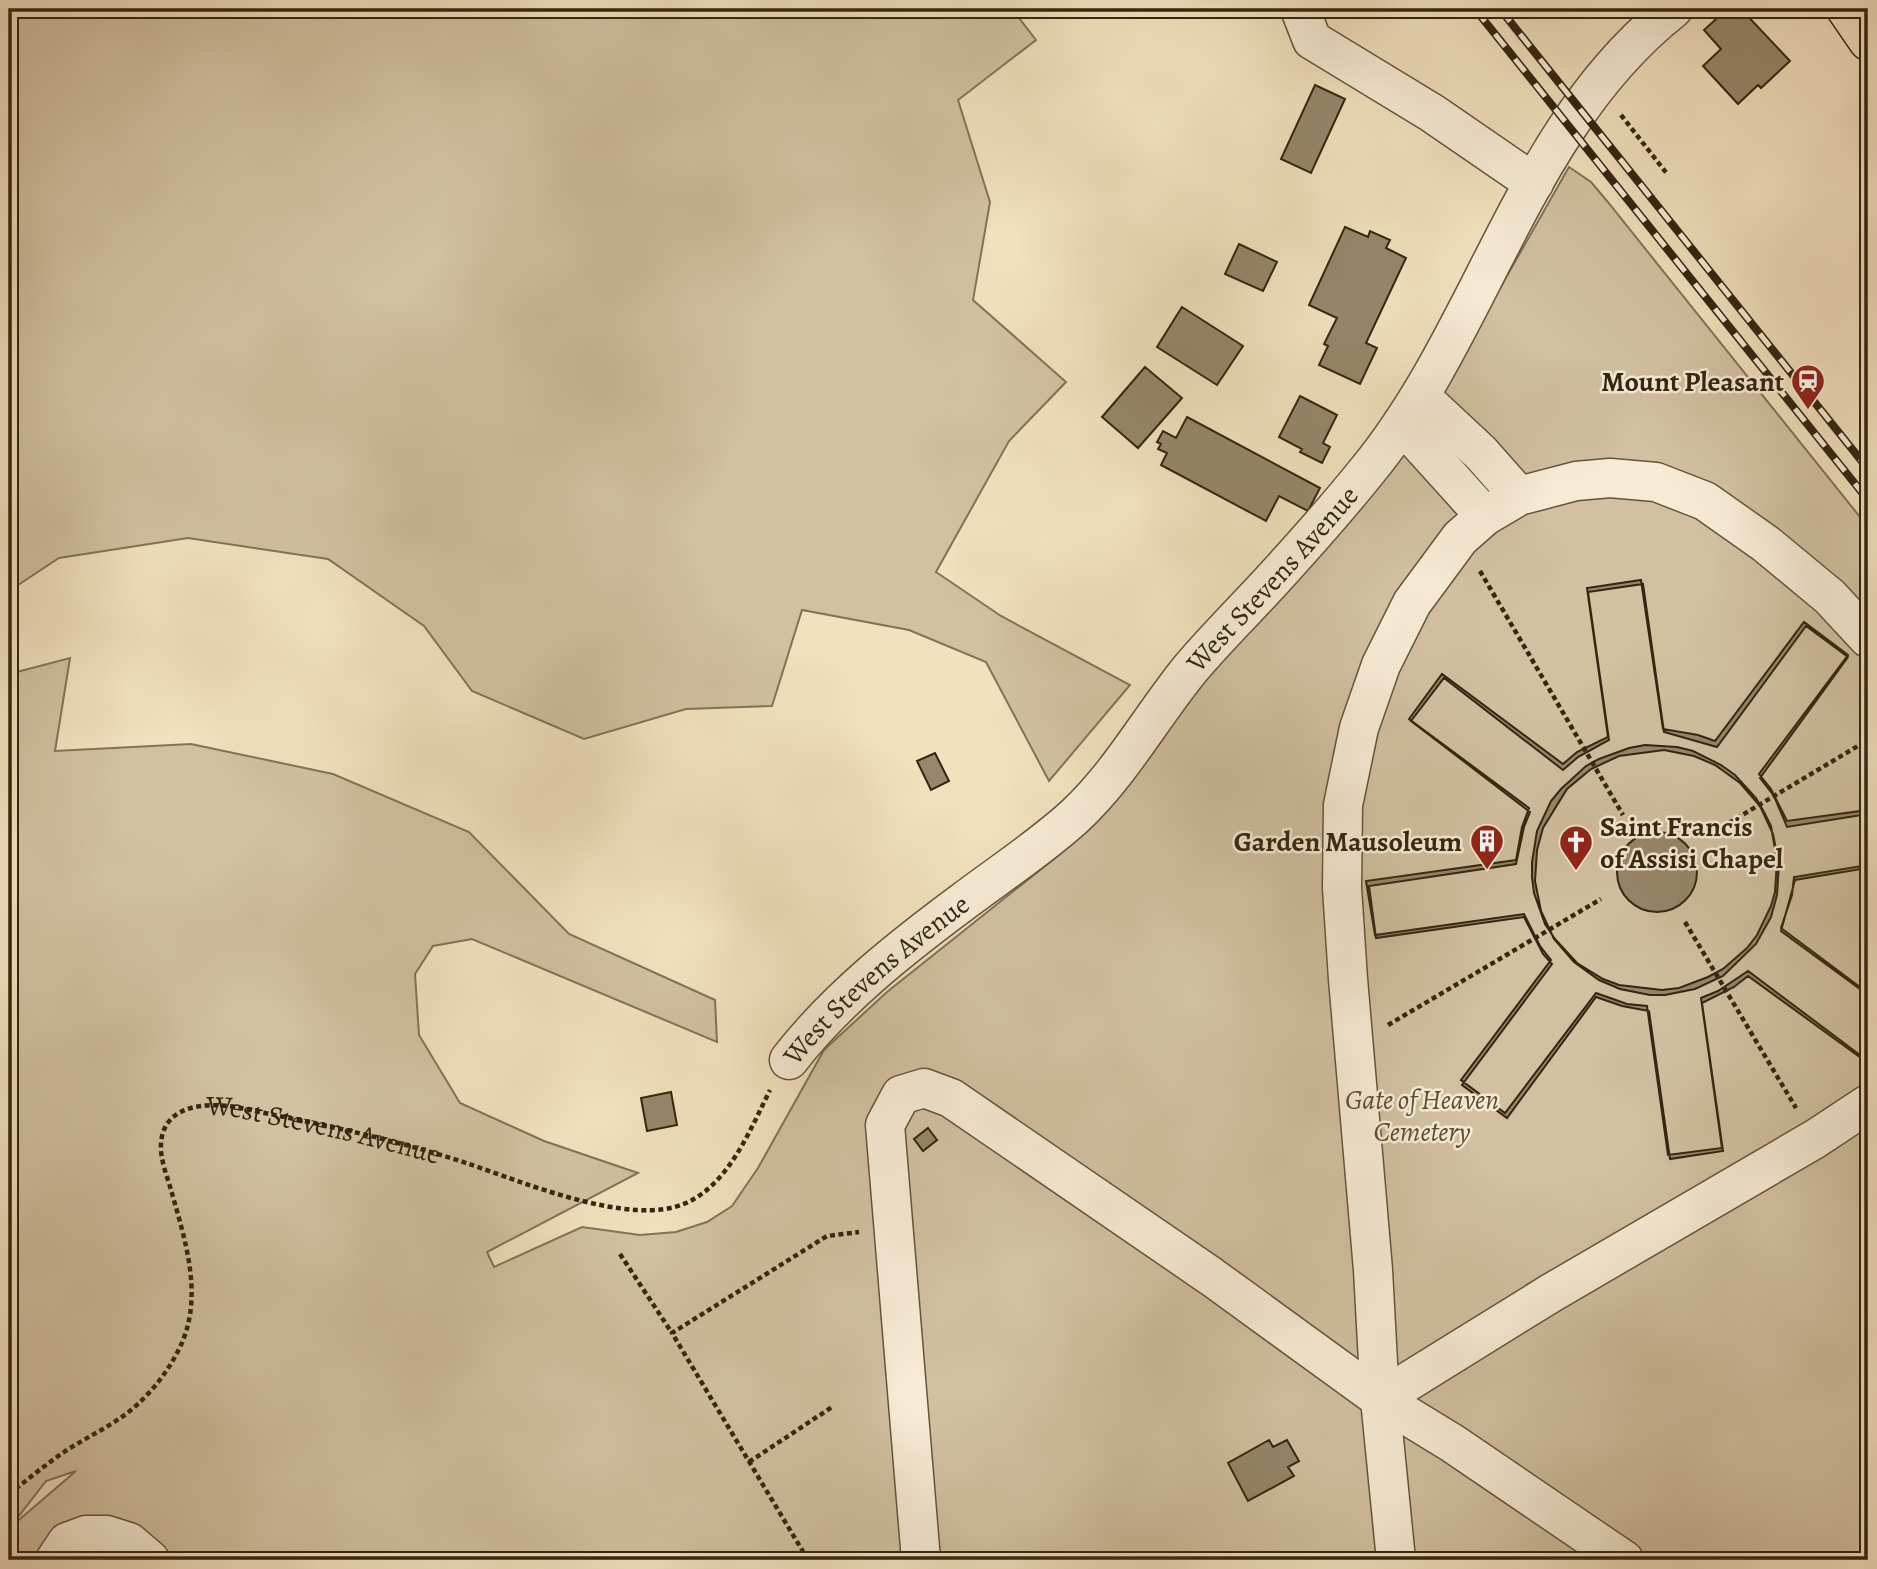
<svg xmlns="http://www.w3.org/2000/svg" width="1877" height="1569" font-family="Alegreya,serif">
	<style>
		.green { fill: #d2c0a1; stroke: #837259; stroke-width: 2; fill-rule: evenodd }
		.building { fill: #97866b; stroke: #342511; stroke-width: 2; fill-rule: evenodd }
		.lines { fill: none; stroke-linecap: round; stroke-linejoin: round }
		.minor-casing { stroke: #64543c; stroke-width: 41 }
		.highway-casing { stroke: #342511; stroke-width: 41 }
		.path { stroke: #342511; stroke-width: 4.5; stroke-dasharray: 5 3.5; stroke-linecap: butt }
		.minor { stroke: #f7ebd5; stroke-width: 38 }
		.highway { stroke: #f2e0be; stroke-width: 38 }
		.rail-casing { stroke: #342511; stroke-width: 8 }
		.rail { stroke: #f7ebd5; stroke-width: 5; stroke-dasharray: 16; stroke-linecap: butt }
		.labels { text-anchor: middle; stroke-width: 5; stroke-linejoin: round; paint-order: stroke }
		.poi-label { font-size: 28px; font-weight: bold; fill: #342511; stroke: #f7ebd5; text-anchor: end }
		.street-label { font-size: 28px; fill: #342511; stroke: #f7ebd5 }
		.park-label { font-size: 28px; font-style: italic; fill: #5c4c35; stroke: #f7ebd5 }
	</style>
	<rect width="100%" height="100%" fill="#f2e0be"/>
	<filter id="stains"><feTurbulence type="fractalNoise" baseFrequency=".00286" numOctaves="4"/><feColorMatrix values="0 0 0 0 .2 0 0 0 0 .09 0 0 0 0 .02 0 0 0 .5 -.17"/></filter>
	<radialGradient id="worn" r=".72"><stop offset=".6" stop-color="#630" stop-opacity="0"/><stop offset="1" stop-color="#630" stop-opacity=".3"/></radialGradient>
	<path class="green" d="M9 9H1012L1036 40 958 100 990 202 973 300 1066 382 1009 441 936 572 1001 616 1130 685 1049 781 986 662 909 630 802 610 772 706 686 709 584 739 472 691 424 626 328 559 188 538 59 558 9 591Z
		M1569 167 1591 182 1607 201 1868 527V1560H9V674L70 658 55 751 191 744 333 774 469 832 569 934 715 1000 717 1042 472 939 433 946 415 974 419 1035 460 1103 544 1141 638 1173 487 1252 494 1267 582 1227 640 1235 676 1232 707 1222 732 1206 758 1168 824 1050 887 992 1060 854 1450 376ZM76 1471 13 1525H12L46 1481Z"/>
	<path class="building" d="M1727 9H1741L1790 61 1761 88 1758 85 1738 104 1703 66 1721 49 1704 30Z
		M1315 85 1345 99 1311 173 1281 159Z
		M1345 227 1368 237 1370 231 1390 240 1386 248 1406 258 1366 343 1377 348 1360 384 1319 365 1328 346 1324 344 1337 318 1309 305Z
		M1239 244 1277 262 1263 291 1225 274Z
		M1182 307 1243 346 1217 385 1157 347Z
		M1145 367 1182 398 1138 448 1102 417Z
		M1300 396 1337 415 1323 443 1330 447 1322 463 1300 452 1302 449 1279 437Z
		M1187 417 1320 488 1308 511 1279 496 1266 521 1161 465 1167 453 1158 449 1161 444 1157 442 1163 431 1176 438Z
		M1641 580 1663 729 1698 735 1715 741 1804 622 1848 655 1759 774 1771 789 1787 821 1868 810V865L1794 877 1792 895 1781 928 1868 993V1061L1748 971 1718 991 1701 998 1722 1148 1668 1155 1647 1006 1627 1004 1596 993 1505 1113 1461 1080 1551 960 1540 946 1524 914 1375 935 1366 881 1516 860 1522 827 1529 808 1409 719 1442 674 1563 764 1577 752 1608 737 1587 588ZM1645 745 1677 747 1693 751 1721 765 1735 775 1756 798 1764 812 1771 826 1777 861 1775 892 1771 906 1757 935 1747 948 1723 969 1708 977 1679 988 1662 990 1619 985 1603 979 1577 963 1555 939 1545 924 1534 893 1532 877V862L1537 831 1551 801 1561 789 1586 766 1599 759 1629 748Z
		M1643 584 1664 732 1717 747 1806 626 1848 657 1760 778 1774 796 1787 827 1868 814V868L1795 880 1781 931 1868 995V1063L1748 976 1734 987 1702 1003 1723 1151 1670 1159 1649 1011 1622 1006 1596 997 1507 1118 1462 1085 1552 964 1543 954 1524 917 1376 938 1369 886 1516 864 1524 827 1530 812 1411 721 1444 678 1563 770 1578 757 1609 740 1588 592ZM1664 750 1694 756 1715 765 1740 783 1760 806 1773 834 1779 864 1777 895 1771 917 1756 944 1723 976 1695 989 1665 995H1650L1620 989 1599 980 1574 962 1554 939 1541 911 1535 881 1537 850 1543 828 1567 789 1591 769 1619 756Z
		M935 753 949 781 931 790 917 761Z
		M1617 872a40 40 0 1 1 80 0a40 40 0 1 1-80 0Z
		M671 1092 677 1125 647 1131 641 1098Z
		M928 1128 937 1140 923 1151 914 1139Z
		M1269 1440 1273 1447 1287 1440 1299 1461 1288 1467 1294 1476 1248 1501 1228 1463Z"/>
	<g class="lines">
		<g class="minor-casing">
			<g id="minor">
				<path d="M1300 9 1312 40 1432 113 1534 183"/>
				<path d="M1421 397 1481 453 1519 496"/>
				<path d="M1402 424 1485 516"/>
				<path id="s2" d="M789 1060C837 998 902 947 964 901 1001 873 1040 848 1075 816 1121 773 1151 717 1191 668 1218 636 1248 607 1276 576 1307 542 1338 507 1367 471 1485 327 1523 127 1673 9"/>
				<path d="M1380 1399 1551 1293 1815 1139 1868 1104"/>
				<path d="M55 1560 67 1542 86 1535H107L129 1542 150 1560"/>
				<path d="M921 1560 885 1125 901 1095 924 1088 951 1098 1212 1277 1380 1399 1452 1443 1624 1560"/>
				<path d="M1396 1560 1380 1399 1373 1270 1348 979 1342 888 1343 805 1359 728 1381 665 1412 603 1460 538 1485 516 1519 496 1576 481 1610 478 1656 482 1705 501 1766 544 1830 597 1868 638"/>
			</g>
		</g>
		<g class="highway-casing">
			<path id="highway" d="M1846 9 1868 41"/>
		</g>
		<g class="path">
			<path d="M1621 115 1668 175"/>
			<path d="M1480 571 1623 815"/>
			<path d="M1707 836 1868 740"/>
			<path d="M1685 922 1796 1108"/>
			<path d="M1388 1025 1601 899"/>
			<path d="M620 1254 672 1333"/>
			<path d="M749 1462 832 1407"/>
			<path id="s1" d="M9 1494C27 1480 45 1465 64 1452 82 1440 101 1431 119 1419 143 1403 165 1377 178 1351 205 1300 186 1243 171 1190 167 1176 160 1159 161 1144 163 1102 212 1102 241 1108 293 1119 346 1129 398 1143 421 1149 446 1156 469 1164 523 1182 631 1228 686 1203 729 1184 750 1130 770 1090"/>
			<path d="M808 1560 672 1333 827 1236 859 1232"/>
		</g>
		<use href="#minor" class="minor"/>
		<use href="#highway" class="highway"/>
		<g class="rail-casing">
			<path id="rail" d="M1475 9 1868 500
				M1500 9 1868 469"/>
		</g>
		<use href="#rail" class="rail"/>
	</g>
	<defs>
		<g id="station-pin" transform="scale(1.75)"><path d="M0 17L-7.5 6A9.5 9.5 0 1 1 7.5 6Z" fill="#8f2418" stroke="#f7ebd5"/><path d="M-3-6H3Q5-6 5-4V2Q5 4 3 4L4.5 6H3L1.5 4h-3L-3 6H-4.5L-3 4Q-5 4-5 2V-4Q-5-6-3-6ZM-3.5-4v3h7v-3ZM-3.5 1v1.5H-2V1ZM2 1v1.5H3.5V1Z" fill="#fff"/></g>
		<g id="building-pin" transform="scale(1.75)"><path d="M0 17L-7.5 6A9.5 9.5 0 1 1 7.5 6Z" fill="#8f2418" stroke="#f7ebd5"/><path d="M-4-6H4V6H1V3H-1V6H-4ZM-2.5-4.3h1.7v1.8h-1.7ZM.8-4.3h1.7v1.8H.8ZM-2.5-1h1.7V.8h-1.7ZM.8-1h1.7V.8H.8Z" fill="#fff"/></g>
		<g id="church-pin" transform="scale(1.75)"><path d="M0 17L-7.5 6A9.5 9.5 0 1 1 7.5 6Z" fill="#8f2418" stroke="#f7ebd5"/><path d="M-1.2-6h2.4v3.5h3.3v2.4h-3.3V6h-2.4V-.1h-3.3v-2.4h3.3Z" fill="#fff"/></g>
	</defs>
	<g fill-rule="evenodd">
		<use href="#station-pin" x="1808" y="381"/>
		<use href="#building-pin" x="1487" y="841"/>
		<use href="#church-pin" x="1576" y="842"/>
	</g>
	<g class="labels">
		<g class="poi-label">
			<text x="1784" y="391">Mount Pleasant</text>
			<text x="1600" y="836" text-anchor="start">Saint Francis<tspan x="1600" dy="32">of Assisi Chapel</tspan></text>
			<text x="1462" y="851">Garden Mausoleum</text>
		</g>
		<g class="street-label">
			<text dy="10" stroke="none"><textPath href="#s2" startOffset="686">West Stevens Avenue</textPath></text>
			<text dy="10" stroke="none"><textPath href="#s2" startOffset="119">West Stevens Avenue</textPath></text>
			<text dy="10" stroke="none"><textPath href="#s1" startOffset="623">West Stevens Avenue</textPath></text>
		</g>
		<g class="park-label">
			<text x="1422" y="1109">Gate of Heaven<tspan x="1422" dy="32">Cemetery</tspan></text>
		</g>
	</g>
	<rect width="1877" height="1569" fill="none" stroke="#f2e0be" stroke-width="35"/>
	<rect x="10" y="10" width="1856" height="1548" fill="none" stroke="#342511" stroke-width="3.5"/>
	<rect x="18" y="18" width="1842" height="1534" fill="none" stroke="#342511" stroke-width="2"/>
	<rect width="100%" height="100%" filter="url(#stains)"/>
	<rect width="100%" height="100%" fill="url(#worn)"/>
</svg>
